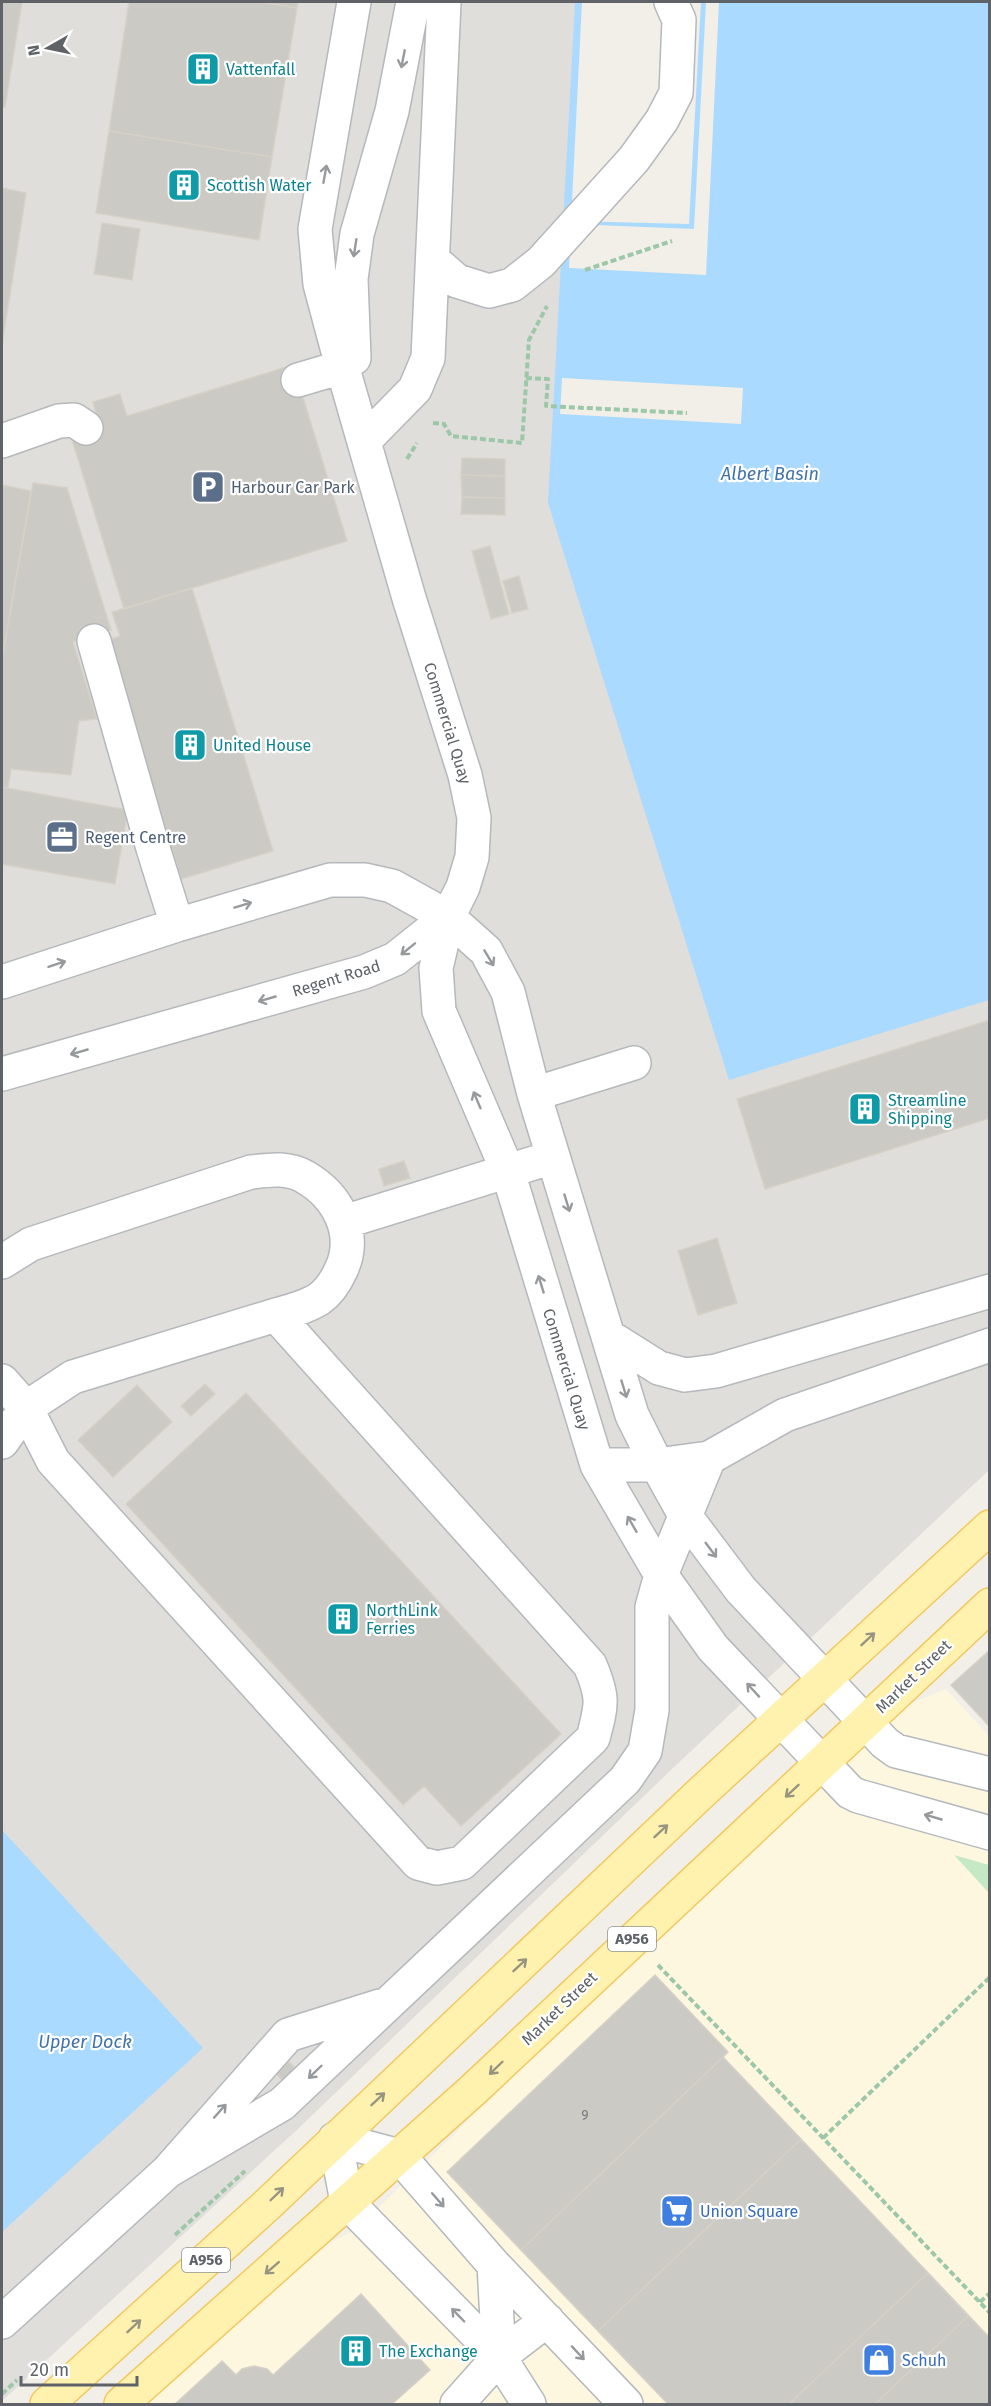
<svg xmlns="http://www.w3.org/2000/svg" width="991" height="2406" font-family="'Fira Sans',sans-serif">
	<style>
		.commercial { fill: #fef7e0 }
		.industrial { fill: #e0deda }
		.green { fill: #c5e8c5 }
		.water { fill: #aadaff }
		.pier { fill: #f1efe8 }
		.building { fill: #cccac5; stroke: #d6d1c6; stroke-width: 1.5 }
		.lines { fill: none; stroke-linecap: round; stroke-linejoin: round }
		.minor-casing { stroke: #b5b8bc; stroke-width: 36 }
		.major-casing { stroke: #f2c960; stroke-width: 36 }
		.path { stroke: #9cc7a9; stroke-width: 4; stroke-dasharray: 6 3; stroke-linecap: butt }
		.minor { stroke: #fff; stroke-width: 33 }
		.major { stroke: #fff2af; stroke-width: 33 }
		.oneway { stroke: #979a9d }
		.oneway2 { stroke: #979581 }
		.labels { text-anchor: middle; stroke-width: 4.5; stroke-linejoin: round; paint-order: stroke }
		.number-label { font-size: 14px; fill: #7a7d7f }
		.shield { fill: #fff; stroke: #8f9295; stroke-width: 1.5 }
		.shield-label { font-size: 15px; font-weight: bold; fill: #5f6368 }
		.culture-label { font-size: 16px; fill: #0d838f; stroke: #fff; text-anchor: start }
		.service-label { font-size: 16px; fill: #4e5e75; stroke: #fff; text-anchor: start }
		.street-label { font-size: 16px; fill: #5f6368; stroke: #fff }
		.shop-label { font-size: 16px; fill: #366cbe; stroke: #fff; text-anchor: start }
		.water-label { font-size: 18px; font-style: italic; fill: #4174aa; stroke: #fff }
	</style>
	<rect width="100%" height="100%" fill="#f1efe8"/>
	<path class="commercial" d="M946 1689 989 1736V2404H121L255 2282 355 2230 454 2135 633 1938 865 1722Z"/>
	<path class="industrial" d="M2 2H989V1470L672 1769 301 2126 2 2401Z"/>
	<path class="green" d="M954 1855 989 1865V1893Z"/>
	<path class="water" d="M575 2H989V1000L729 1080 548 503Z
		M2 1830 203 2048 2 2232Z"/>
	<path class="pier" d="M582 2H701L689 224 571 221Z
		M706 2H719L706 275 569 268 571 224 694 229Z
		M562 378 743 388 741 424 560 414Z"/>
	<path class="building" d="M2 2H22L5 107H2Z
		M129 2H261L297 8 272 157 109 131Z
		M261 2H298L297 8Z
		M109 131 272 157 259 240 96 213Z
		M2 188 26 193 2 345Z
		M102 223 140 229 132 280 94 274Z
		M293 365 347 541 124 609 70 433 99 424 93 402 120 394 127 416Z
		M462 458 505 459V476L461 475Z
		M461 475 505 476V498L462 497Z
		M33 483 67 488 111 630 73 642 97 719 79 721 71 775 11 769 8 788 2 787V659Z
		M2 485 31 491 2 659Z
		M462 497 505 498V515L461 514Z
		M490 546 509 614 491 619 472 551Z
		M519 576 528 609 512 613 503 581Z
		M192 588 273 851 181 879 108 640 120 636 112 612Z
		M2 787 128 810 115 884 2 864Z
		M990 1020V1118L765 1189 737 1099Z
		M404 1161 410 1178 384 1186 379 1169Z
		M717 1238 737 1303 698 1315 678 1251Z
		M205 1384 215 1394 191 1416 181 1406Z
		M137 1385 172 1422 113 1477 78 1440Z
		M246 1393 561 1734 461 1826 424 1786 403 1805 126 1504Z
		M990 1650V1727L951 1685Z
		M655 1975 728 2052 723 2057 990 2338V2404H668L447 2172Z
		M655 1975 728 2052 521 2250 447 2172Z
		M723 2057 801 2139 598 2331 521 2250Z
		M289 2062 296 2069 283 2081 276 2073Z
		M801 2139 928 2273 789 2404H668L598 2331Z
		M928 2273 968 2316 875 2404H789Z
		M361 2294 430 2370 392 2404H175L222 2361 236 2375 242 2369 254 2366 267 2369 273 2375Z
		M968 2316 990 2338V2404H875Z"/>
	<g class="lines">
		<g class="minor-casing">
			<path id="minor" d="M354 2 315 229 320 284 339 355 409 598 465 775 474 818 472 857 463 887 448 917 436 968 439 1011 508 1172 597 1465 661 1575 713 1648 850 1792 858 1796 990 1833
				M433 260 457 281 489 291 512 285 541 262 634 159 662 120 676 93 679 20 671 2
				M354 358 351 279 357 234 392 111 413 2
				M298 380 342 367
				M2 441 59 421 74 420 86 428
				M364 441 415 389 428 358 444 2
				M94 641 152 845 177 925
				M2 982 177 925 330 880H365L392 886 448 917 486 951 508 992 534 1094 632 1415 657 1465 686 1517 741 1590 885 1743 896 1751 990 1774
				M2 1074 364 972 395 959 448 917
				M534 1094 634 1063
				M344 1222 553 1157
				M2 1262 31 1244 251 1172C269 1170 288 1167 305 1177 338 1196 358 1234 341 1270 336 1281 329 1292 319 1299 306 1307 291 1311 276 1315L73 1377 26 1408 53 1461 418 1863 437 1868 462 1863 593 1738C602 1704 604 1698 590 1665L276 1315
				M608 1336 659 1368 685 1375 716 1371 990 1291
				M2 1381 26 1408 2 1442
				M597 1465H657L709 1458 785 1415 990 1345
				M168 2171 282 2104 625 1780 645 1751 652 1710V1607L661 1575 709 1458
				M494 2265 626 2404
				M2 2322 168 2171 288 2035 380 2006
				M499 2357 494 2265 399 2156 335 2139 347 2202 499 2357 529 2404
				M457 2404 499 2357 547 2320"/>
		</g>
		<g class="major-casing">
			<path id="major" d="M47 2404 267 2205 703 1791 990 1527
				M121 2404 473 2090 990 1605"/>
		</g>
		<path class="path" d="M585 270 672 241
			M526 378 548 379 546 406 687 413
			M433 423 444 424 451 436 522 443 529 340 547 306
			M407 459 417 443
			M658 1965 990 2313
			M823 2138 990 1977
			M175 2235 245 2171
			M980 2302 990 2293
			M2 2394 17 2380"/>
		<use href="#minor" class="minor"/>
		<use href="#major" class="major"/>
	</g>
	<defs><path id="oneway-shaft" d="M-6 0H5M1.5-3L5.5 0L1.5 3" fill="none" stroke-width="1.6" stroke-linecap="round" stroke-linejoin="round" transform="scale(1.5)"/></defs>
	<g class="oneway">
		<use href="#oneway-shaft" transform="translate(403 59) rotate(101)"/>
		<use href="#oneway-shaft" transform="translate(325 174) rotate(-80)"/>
		<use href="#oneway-shaft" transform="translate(355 248) rotate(99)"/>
		<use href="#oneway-shaft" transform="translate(243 905) rotate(-17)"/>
		<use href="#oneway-shaft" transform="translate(408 949) rotate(141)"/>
		<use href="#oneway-shaft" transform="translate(489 958) rotate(59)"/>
		<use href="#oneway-shaft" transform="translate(57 964) rotate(-18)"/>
		<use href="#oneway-shaft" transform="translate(267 999) rotate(164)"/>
		<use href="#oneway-shaft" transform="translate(79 1052) rotate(164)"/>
		<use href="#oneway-shaft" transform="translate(477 1100) rotate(-113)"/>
		<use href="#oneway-shaft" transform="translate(567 1203) rotate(73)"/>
		<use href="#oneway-shaft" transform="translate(541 1284) rotate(-107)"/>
		<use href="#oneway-shaft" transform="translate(624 1389) rotate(73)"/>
		<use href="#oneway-shaft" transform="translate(632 1524) rotate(-120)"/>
		<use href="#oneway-shaft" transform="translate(711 1550) rotate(53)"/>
		<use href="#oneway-shaft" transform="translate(753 1690) rotate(-133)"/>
		<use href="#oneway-shaft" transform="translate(933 1817) rotate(-164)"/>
		<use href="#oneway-shaft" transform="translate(315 2072) rotate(136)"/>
		<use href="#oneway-shaft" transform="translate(220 2111) rotate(-48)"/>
		<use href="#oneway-shaft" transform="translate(438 2200) rotate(49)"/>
		<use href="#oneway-shaft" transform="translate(458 2315) rotate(-134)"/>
		<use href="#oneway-shaft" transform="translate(578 2353) rotate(47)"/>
	</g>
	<g class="oneway2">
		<use href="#oneway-shaft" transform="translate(868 1639) rotate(-43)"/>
		<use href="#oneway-shaft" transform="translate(792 1791) rotate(137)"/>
		<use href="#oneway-shaft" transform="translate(661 1831) rotate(-43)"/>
		<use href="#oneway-shaft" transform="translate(520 1965) rotate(-43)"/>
		<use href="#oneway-shaft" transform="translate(496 2068) rotate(136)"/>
		<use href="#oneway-shaft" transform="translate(378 2099) rotate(-43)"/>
		<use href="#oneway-shaft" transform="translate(277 2194) rotate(-44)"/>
		<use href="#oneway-shaft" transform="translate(272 2268) rotate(139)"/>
		<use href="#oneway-shaft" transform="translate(134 2326) rotate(-43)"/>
	</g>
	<defs>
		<g id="building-square" transform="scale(1.725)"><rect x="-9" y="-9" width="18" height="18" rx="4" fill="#0f9aa8" stroke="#fff"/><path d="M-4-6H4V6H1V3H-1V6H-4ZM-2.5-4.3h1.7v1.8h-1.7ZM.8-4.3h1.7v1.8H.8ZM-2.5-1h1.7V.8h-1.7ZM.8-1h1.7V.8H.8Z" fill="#fff"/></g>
		<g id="parking-square" transform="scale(1.725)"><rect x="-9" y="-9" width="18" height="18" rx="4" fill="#5c6f8a" stroke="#fff"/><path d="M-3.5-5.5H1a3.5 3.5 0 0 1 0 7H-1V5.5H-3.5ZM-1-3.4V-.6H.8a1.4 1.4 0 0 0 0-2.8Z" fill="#fff"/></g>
		<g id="office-square" transform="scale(1.725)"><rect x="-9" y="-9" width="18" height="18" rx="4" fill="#5c6f8a" stroke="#fff"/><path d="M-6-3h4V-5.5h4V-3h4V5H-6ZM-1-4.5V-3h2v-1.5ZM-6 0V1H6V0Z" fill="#fff"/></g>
		<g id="supermarket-square" transform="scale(1.725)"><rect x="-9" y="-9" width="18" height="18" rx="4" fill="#3f7fe0" stroke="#fff"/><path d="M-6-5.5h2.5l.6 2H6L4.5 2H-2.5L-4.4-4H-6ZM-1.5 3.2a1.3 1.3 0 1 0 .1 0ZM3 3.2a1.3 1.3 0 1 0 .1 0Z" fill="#fff"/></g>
		<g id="shop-square" transform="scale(1.725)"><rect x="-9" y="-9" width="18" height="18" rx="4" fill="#3f7fe0" stroke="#fff"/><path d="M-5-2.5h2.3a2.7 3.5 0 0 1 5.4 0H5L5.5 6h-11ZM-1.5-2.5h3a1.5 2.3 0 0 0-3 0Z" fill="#fff"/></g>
	</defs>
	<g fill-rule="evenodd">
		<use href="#building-square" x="203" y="69"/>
		<use href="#building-square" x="184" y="185"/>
		<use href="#parking-square" x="208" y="487"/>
		<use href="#building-square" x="190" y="745"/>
		<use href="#office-square" x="62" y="837"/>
		<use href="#building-square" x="865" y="1109"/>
		<use href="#building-square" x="343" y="1619"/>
		<use href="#supermarket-square" x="677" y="2211"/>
		<use href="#building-square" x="356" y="2351"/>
		<use href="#shop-square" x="879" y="2360"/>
	</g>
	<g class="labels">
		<g class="number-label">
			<text x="585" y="2120">9</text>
		</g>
		<g class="shield">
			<rect x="608" y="1927" width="48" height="24" rx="4.5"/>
			<rect x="182" y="2248" width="48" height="24" rx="4.5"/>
		</g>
		<g class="shield-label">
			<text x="632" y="1944">A956</text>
			<text x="206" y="2265">A956</text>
		</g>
		<g class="culture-label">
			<text x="226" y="75">Vattenfall</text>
			<text x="207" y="191">Scottish Water</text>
			<text x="213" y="751">United House</text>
			<text x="888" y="1106">Streamline<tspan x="888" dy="18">Shipping</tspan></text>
			<text x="366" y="1616">NorthLink<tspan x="366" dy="18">Ferries</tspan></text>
			<text x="379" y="2357">The Exchange</text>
		</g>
		<g class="service-label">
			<text x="231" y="493">Harbour Car Park</text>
			<text x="85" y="843">Regent Centre</text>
		</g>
		<g class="street-label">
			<text transform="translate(448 723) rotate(73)" y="6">Commercial Quay</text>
			<text transform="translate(336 978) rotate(-17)" y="6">Regent Road</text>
			<text transform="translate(567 1369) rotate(73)" y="6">Commercial Quay</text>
			<text transform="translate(913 1676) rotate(-44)" y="6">Market Street</text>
			<text transform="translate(559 2008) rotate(-44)" y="6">Market Street</text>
		</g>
		<g class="shop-label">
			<text x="700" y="2217">Union Square</text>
			<text x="902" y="2366">Schuh</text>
		</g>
		<g class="water-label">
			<text x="770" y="480">Albert Basin</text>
			<text x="85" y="2048">Upper Dock</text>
		</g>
	</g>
	<rect width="991" height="2406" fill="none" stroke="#5f6368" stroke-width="6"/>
	<g transform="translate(48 48) rotate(261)" stroke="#ffffff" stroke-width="4.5" paint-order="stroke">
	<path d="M0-4.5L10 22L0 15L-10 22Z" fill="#5f6368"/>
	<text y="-9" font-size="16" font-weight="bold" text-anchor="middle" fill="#5f6368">N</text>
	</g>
	<path d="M21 2376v9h116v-9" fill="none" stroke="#5f6368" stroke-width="3"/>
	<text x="30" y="2376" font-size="18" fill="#5f6368" stroke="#ffffff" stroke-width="4.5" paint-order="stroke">20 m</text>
</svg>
